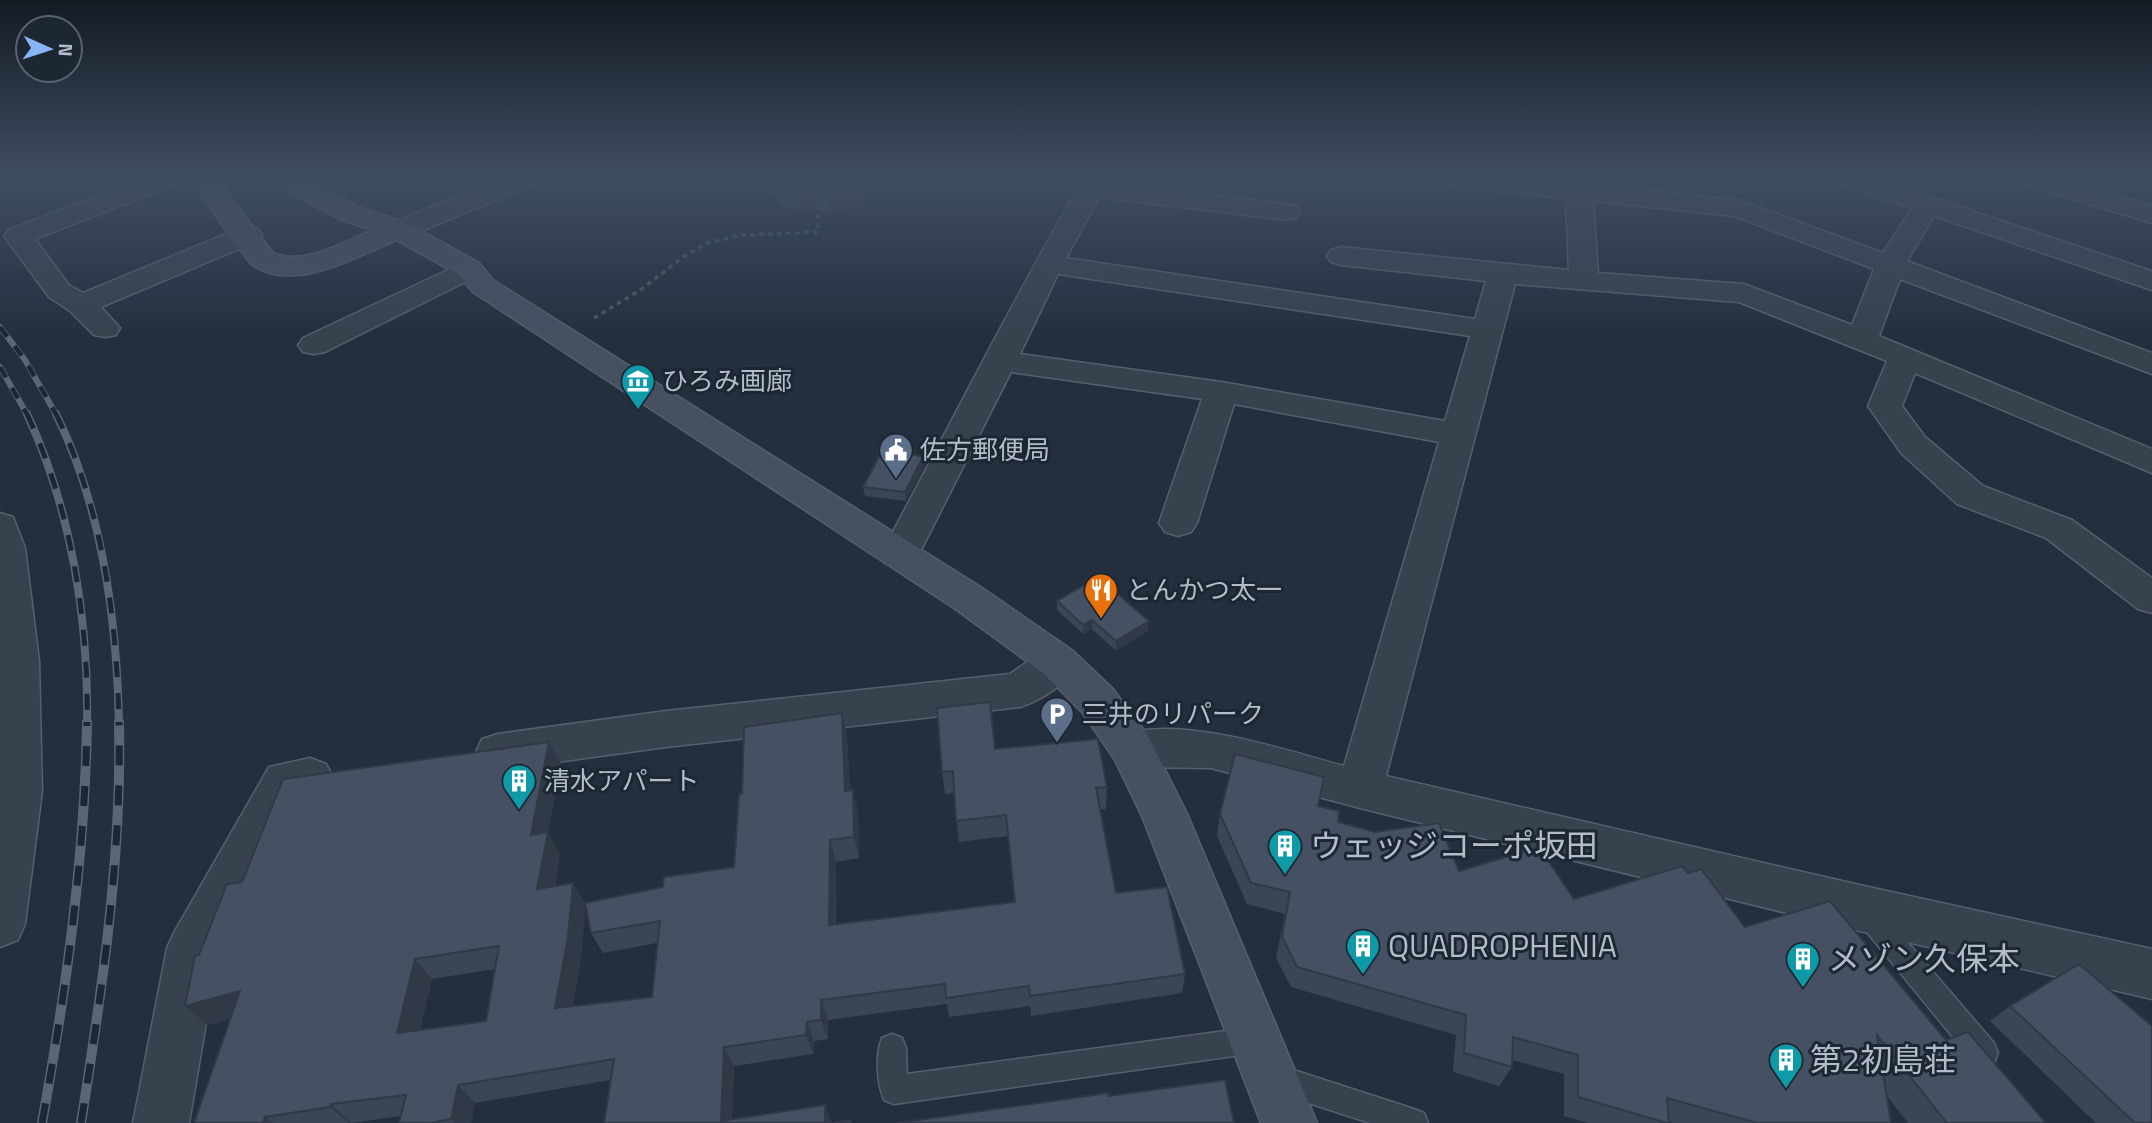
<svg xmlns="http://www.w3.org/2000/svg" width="2152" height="1123" font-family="'Titillium Web','Noto Sans JP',sans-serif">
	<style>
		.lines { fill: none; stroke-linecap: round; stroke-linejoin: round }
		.lane-casing { stroke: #565f6c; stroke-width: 3 }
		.street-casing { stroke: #565f6c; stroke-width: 3 }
		.secondary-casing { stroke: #565f6c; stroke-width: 3 }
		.path { stroke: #44595c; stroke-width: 3.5; stroke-dasharray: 4.5 4.5; stroke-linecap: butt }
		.lane { fill: #38414e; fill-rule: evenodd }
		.street { fill: #38414e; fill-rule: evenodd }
		.secondary { fill: #465061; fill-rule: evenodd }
		.rail-far2-casing { stroke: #5a6575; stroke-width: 6 }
		.rail-far1-casing { stroke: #5a6575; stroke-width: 8 }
		.rail-casing { stroke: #5a6575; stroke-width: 10 }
		.rail-far2 { stroke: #1d2633; stroke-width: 4.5; stroke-dasharray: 12; stroke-linecap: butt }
		.rail-far1 { stroke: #1d2633; stroke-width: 5; stroke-dasharray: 16; stroke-linecap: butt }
		.rail { stroke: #1d2633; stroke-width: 7; stroke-dasharray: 20; stroke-linecap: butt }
		.wall { fill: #3b4654; fill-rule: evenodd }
		.shaded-wall { fill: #303945 }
		.building { fill: #455162; stroke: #303945; stroke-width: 2; fill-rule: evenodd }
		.labels { text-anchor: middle; stroke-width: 6; stroke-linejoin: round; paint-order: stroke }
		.poi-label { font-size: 26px; fill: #b4bcc9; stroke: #1d2633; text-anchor: start }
		.near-poi-label { font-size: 32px; fill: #b4bcc9; stroke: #1d2633; text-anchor: start }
	</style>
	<rect width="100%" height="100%" fill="#242f3e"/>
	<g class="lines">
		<g class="lane-casing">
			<path id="lane" d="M728 179H741L744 182 737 186Z
				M1871 906 1880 910 1994 1043 1998 1053 1994 1063 1984 1067 1974 1063 1862 926 1858 918 1862 910Z
				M1255 1027 1265 1030 1269 1040 1265 1050 1255 1053 894 1104 884 1100C877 1083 875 1055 882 1038L892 1034 902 1038 906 1048 907 1074Z
				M1278 1065 1414 1109 1424 1113 1428 1123H1370L1278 1093 1268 1089 1264 1079 1268 1069Z"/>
		</g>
		<g class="street-casing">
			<path id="street" d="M0 179H15L11 185 0 187Z
				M143 179H178L174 185 35 239 69 285 83 293 238 229 248 227 258 229 262 235 258 241 101 307 120 328 116 335 105 337 94 335 70 311 49 297 4 236 8 230Z
				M502 179H537L533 185 409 236 399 238 389 236 385 230 389 224Z
				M1087 179H1115L1112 183 1286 204 1296 206 1300 212 1296 218 1286 220 1099 197 1066 258 1475 319 1486 281 1341 265 1331 262 1327 256 1331 250 1341 247 1569 270 1566 198 1459 187 1450 185 1446 179H1531L1567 182 1568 179H1594L1593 185 1739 200 1883 253 1912 208 1843 185 1839 179H1876L2152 271V290L1934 216 1907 261 2152 353V374L1900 279 1879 336 2152 449V473L1915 373 1902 406 1925 437 1983 486 2072 520 2152 578V613L2138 609 2046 538 1957 504 1901 453 1868 406 1887 361 1739 302 1515 284 1386 776 1864 886 2152 949V999L1864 932 1360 808 1211 768 1132 767 1116 762 1110 749 1116 736C1180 714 1280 749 1344 766L1439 442 1234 404 1197 523 1191 532 1178 536 1165 532 1159 523 1202 399 1011 372 914 564 900 567 886 564 881 554C947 432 1008 308 1078 188ZM1593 201 1734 216 1874 269 1852 325 1744 284 1598 273ZM1058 274 1470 336 1445 421 1221 382 1020 354Z
				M2022 179H2061L2152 206V223L2026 185Z
				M469 260 479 263 483 269 479 275 325 352 314 354 303 352 298 345 303 338Z
				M0 513 13 517 25 548 39 661 42 791 25 924 18 940 0 947Z
				M1058 646 1073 651 1079 662C1068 683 1042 700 1020 707L666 747 498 770 482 765 476 752 482 739 498 734 666 711 1010 674 1043 651Z
				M310 758 326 764 333 777 326 790 299 798 218 952 189 1123H133L167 948 175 931 269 767Z"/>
		</g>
		<g class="secondary-casing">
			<path id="secondary" d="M191 179H217L273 253C305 266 343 242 373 230L339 219 278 185 274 179H306L359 207 409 224 479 263 493 280 982 588 1073 651 1112 688 1148 736 1188 816 1317 1123H1261L1142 816 1115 760 1082 712 1043 673 954 608 473 292 459 275 397 240C357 256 296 293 254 266 243 258 202 195 191 179Z"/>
		</g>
		<path class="path" d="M594 318 639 291 683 257 707 243 741 235 818 232V212"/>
		<use href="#lane" class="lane"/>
		<use href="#street" class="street"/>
		<use href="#secondary" class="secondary"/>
		<g class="rail-far2-casing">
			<path id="rail-far2" d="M0 327 25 360 57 416
				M0 367 28 416"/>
		</g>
		<g class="rail-far1-casing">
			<path id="rail-far1" d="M27 414C71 508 89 621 87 724
				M56 414C103 509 117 620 119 724"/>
		</g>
		<g class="rail-casing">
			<path id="rail" d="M42 1123C66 990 85 858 87 722
				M81 1123C102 990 122 857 119 722"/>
		</g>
		<use href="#rail-far2" class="rail-far2"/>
		<use href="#rail-far1" class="rail-far1"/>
		<use href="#rail" class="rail"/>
	</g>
	<path class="wall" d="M757 179H917L863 195 864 206 830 213 816 211 803 214 798 210 786 208Z
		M924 467 906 501 865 496 863 487Z
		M1057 601 1148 631 1116 651 1092 629 1083 634 1057 610Z
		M847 735 850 790 858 811 859 858 836 862V925L1015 902 1008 836 959 842 954 793 945 794 942 772 995 749 1107 787 1106 809H1100L1116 893 1185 974 1182 993 1031 1016 1030 1006 949 1017 947 1004 828 1020V1039L814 1041 813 1054 734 1066 732 1119 832 1123H604L610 1080 475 1103 471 1123H399L401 1116 351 1123H194L230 1019 208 1025 199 955 242 882 549 742 561 764 548 833 560 854 555 886 585 903 663 887 734 867 742 794ZM585 905 591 933 603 953 657 943 652 997 573 1006 581 957ZM495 969 486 1021 420 1030 432 979Z
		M1318 806 1338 822 1459 871 1574 899 1688 873 1745 927 1946 1040 2046 1123H1908L1887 1096 1891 1123H1673L1669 1122V1123H1589L1564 1116V1074L1512 1060V1067L1499 1086 1453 1072 1456 1035 1291 987 1276 958 1285 914 1247 904 1217 836 1220 814Z
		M2010 1006 2152 1123H2096L1990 1021Z"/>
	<path class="shaded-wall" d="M848 179H917L863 195 864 206 830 213 825 183Z
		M811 181 816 211 803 214 797 184Z
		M923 457 924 467 906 501 905 492Z
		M1092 620V629L1083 634V625Z
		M1149 621 1148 631 1116 651V641Z
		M842 713 847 735 851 812 845 791Z
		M549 742 561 764 548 833 560 854 550 910 537 889 531 835Z
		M853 790 858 811 859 858 854 837Z
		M830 840 836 862 835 946 829 925Z
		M573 883 586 904 581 957 569 1028 555 1008Z
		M415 959 432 979 415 1052 397 1033Z
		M240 991 262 1010 208 1025 185 1006Z
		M821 1000 828 1020V1039L821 1020Z
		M807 1022 814 1041 813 1054 806 1035Z
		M724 1047 734 1066 732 1123 721 1121Z
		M458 1085 475 1103 471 1123H455L451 1119Z
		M331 1104 351 1122V1123H349L330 1107Z
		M825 1105 832 1123H825Z
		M265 1117 273 1123H263Z"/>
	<path class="building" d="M783 179H848L825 183 811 181 797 184 793 180Z
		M884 447 923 457 905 492 863 487Z
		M1098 577 1149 621 1116 641 1092 620 1083 625 1057 601Z
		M990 702 995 749 1098 739 1107 787 1096 788 1116 893 1167 887 1185 974 1030 996 1029 986 946 998 945 984 821 1000V1020L807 1022 806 1035 724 1047 721 1121 825 1105V1123H604L614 1059 458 1085 451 1119 430 1123H399L406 1095 331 1104 330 1107 265 1117 263 1123H194L240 991 185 1006 195 956 199 955 227 884 242 882 283 779 549 742 531 835 548 832 537 889 573 883 568 937 555 1008 652 997 660 921 591 933 585 903 663 887 664 877 734 867 739 794H742L744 727 842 713 845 791 853 790 854 837 830 840 829 925 1015 902 1006 815 956 821 953 771 942 772 937 708ZM499 946 486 1021 397 1033 415 959Z
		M1235 754 1324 777 1318 806 1339 811 1338 822 1375 832 1439 823 1459 871 1539 847 1574 899 1682 866 1688 873 1701 869 1745 927 1830 901 1946 1040 1968 1032 2046 1123H1947L1877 1035 1891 1123H1757L1667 1098 1669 1123H1667L1578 1097V1055L1513 1037 1512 1067 1464 1053 1466 1015 1297 967 1282 937 1290 892 1251 883 1220 814Z
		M2079 964 2152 1026V1123H2135L2010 1006Z
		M1225 1080 1234 1123H898L1108 1093V1096Z
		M851 1120V1123H834Z"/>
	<linearGradient id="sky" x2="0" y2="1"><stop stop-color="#141a22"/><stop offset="0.53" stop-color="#3f4d63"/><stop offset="1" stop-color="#3f4d63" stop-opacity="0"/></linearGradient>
	<rect width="2152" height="336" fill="url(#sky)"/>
	<defs>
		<g id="museum-pin" transform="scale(1.75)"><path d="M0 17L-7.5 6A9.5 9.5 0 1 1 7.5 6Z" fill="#0f9aa8" stroke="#1d2633"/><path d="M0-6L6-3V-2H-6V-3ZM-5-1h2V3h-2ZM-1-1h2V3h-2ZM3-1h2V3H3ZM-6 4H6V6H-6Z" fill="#fff"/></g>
		<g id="civic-pin" transform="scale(1.75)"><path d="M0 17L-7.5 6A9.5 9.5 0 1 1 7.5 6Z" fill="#5c6f8a" stroke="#1d2633"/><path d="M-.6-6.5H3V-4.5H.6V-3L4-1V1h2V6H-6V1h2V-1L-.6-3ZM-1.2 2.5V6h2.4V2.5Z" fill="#fff"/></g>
		<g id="restaurant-pin" transform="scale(1.75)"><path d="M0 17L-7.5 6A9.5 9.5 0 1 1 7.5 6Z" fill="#e8710a" stroke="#1d2633"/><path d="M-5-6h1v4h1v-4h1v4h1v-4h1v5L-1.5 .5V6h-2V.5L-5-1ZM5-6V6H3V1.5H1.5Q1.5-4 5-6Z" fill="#fff"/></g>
		<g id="parking-pin" transform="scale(1.75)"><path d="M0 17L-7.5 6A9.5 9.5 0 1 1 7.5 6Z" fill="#5c6f8a" stroke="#1d2633"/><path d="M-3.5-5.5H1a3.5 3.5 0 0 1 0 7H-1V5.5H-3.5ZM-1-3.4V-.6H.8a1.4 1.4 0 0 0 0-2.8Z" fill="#fff"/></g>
		<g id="building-pin" transform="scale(1.75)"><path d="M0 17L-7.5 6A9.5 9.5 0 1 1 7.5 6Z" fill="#0f9aa8" stroke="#1d2633"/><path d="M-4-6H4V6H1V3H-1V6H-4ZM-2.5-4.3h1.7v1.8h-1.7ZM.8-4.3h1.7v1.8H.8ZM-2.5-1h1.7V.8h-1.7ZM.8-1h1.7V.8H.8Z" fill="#fff"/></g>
	</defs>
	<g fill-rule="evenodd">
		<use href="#museum-pin" x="638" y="381"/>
		<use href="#civic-pin" x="896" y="450"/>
		<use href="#restaurant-pin" x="1101" y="590"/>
		<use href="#parking-pin" x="1057" y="714"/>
		<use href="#building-pin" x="519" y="781"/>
		<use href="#building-pin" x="1285" y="846"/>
		<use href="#building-pin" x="1363" y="946"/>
		<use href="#building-pin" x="1803" y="959"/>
		<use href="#building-pin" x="1786" y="1060"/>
	</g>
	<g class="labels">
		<g class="poi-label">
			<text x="662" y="390">ひろみ画廊</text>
			<text x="920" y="459">佐方郵便局</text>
			<text x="1126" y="599">とんかつ太一</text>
			<text x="1082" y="723">三井のリパーク</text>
			<text x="544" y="790">清水アパート</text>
		</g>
		<g class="near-poi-label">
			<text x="1310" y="857">ウェッジコーポ坂田</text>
			<text x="1388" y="957">QUADROPHENIA</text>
			<text x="1828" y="970">メゾン久保本</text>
			<text x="1810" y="1071">第2初島荘</text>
		</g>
	</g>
	<g transform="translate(49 49) rotate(93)"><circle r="33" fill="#1d2633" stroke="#59626f" stroke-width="2"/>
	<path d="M0-5L12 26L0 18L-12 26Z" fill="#8ab4f8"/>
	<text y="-10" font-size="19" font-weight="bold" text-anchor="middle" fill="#b4bcc9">N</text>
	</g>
</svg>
